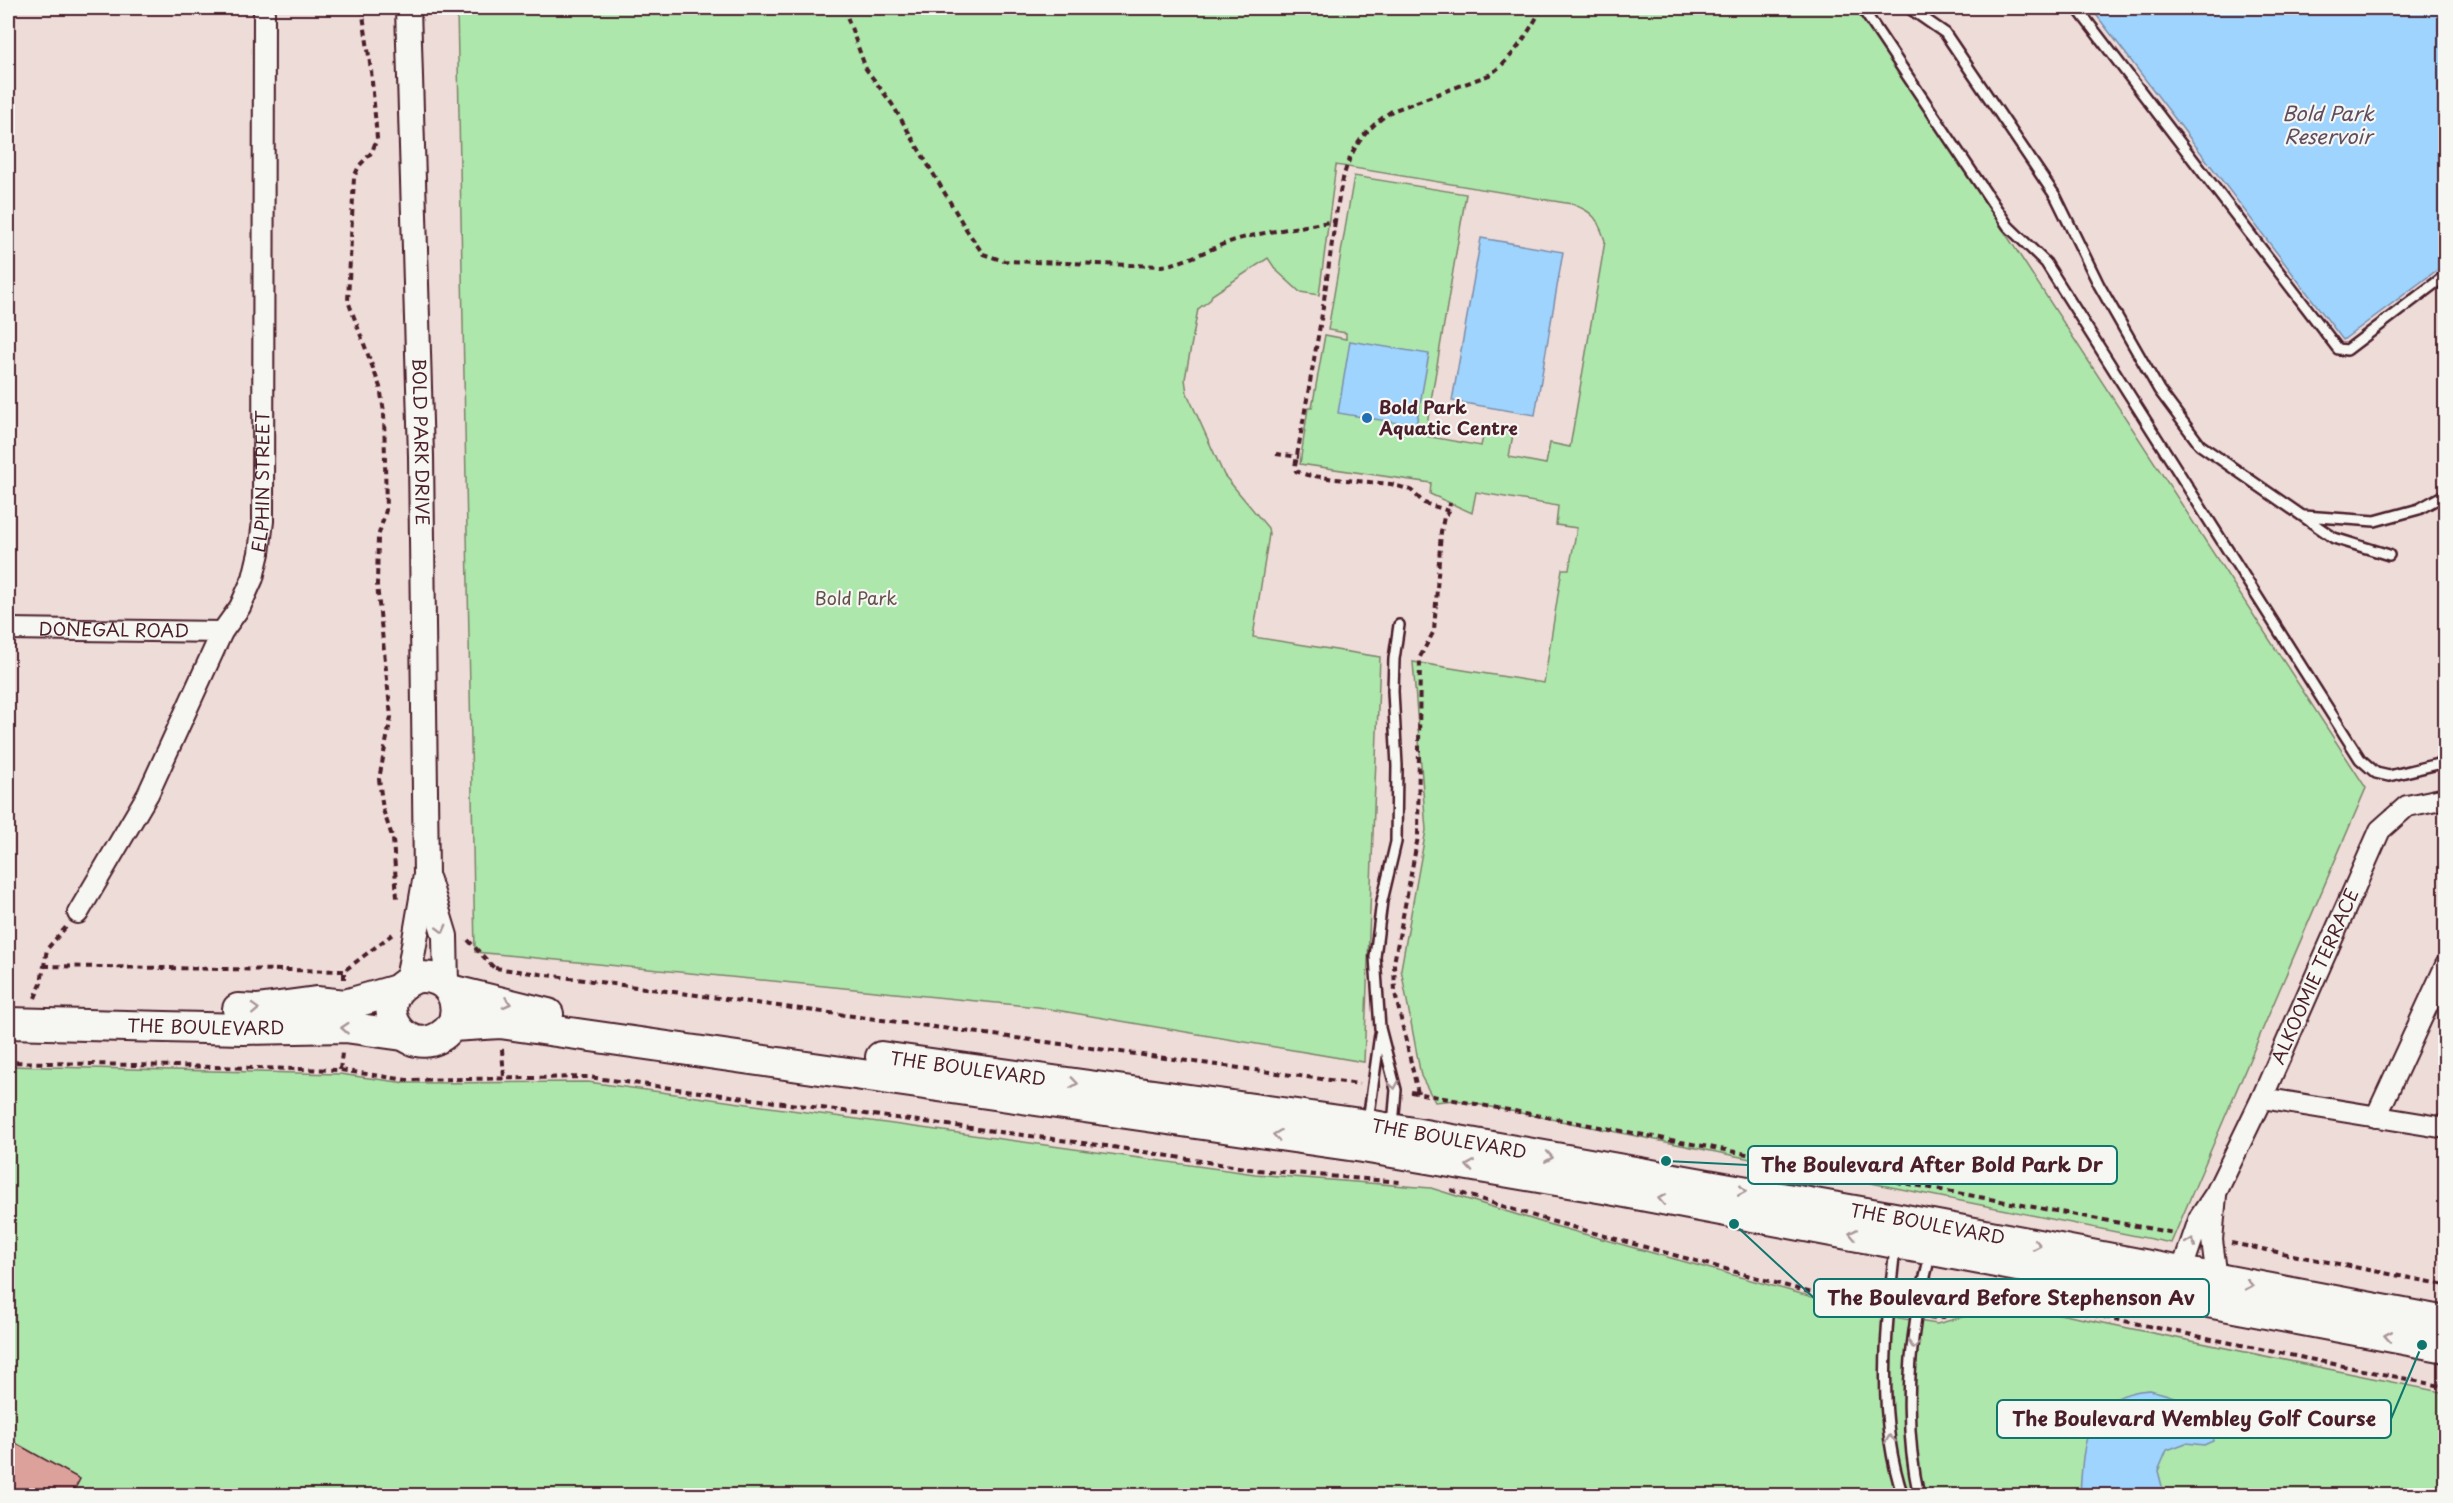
<svg xmlns="http://www.w3.org/2000/svg" width="2453" height="1503" font-family="'Playpen Sans',sans-serif">
	<style>
		.green { fill: #ade7ab; stroke: #7c836b; stroke-width: 1.5 }
		.water { fill: #9ed4fd; stroke: #7c8ca9; stroke-width: 1.5 }
		.building { fill: #dba19a; stroke: #4a1f2b; stroke-width: 1.5 }
		.lines { fill: none; stroke-linecap: round; stroke-linejoin: round }
		.service-casing { stroke: #4a1f2b; stroke-width: 14 }
		.minor-casing { stroke: #4a1f2b; stroke-width: 24 }
		.tertiary-casing { stroke: #4a1f2b; stroke-width: 28 }
		.primary-casing { stroke: #4a1f2b; stroke-width: 34 }
		.path { stroke: #4a1f2b; stroke-width: 4; stroke-dasharray: 6 4.5; stroke-linecap: butt }
		.service { stroke: #f6f6f2; stroke-width: 9 }
		.minor { stroke: #f6f6f2; stroke-width: 20 }
		.tertiary { stroke: #f6f6f2; stroke-width: 24 }
		.primary { stroke: #f6f6f2; stroke-width: 30 }
		.oneway { stroke: #a99598 }
		.poi-dot { fill: #1f6fb2; stroke: #f6f6f2; stroke-width: 2 }
		.labels { text-anchor: middle; stroke-width: 4.5; stroke-linejoin: round; paint-order: stroke }
		.poi-label { font-size: 18px; font-weight: bold; fill: #4a1f2b; stroke: #f6f6f2; text-anchor: start }
		.street-label { font-size: 18px; fill: #4a1f2b; stroke: #f6f6f2 }
		.park-label { font-size: 18px; fill: #63514b; stroke: #f6f6f2 }
		.water-label { font-size: 20px; font-style: italic; fill: #5f4c60; stroke: #f6f6f2 }
		.leader { fill: none; stroke: #0f766e; stroke-width: 2 }
		.callout-dot { fill: #0f766e; stroke: #f6f6f2; stroke-width: 2 }
		.callout { fill: #f6f6f2; stroke: #0f766e; stroke-width: 2 }
		.callout-label { font-size: 20px; text-anchor: middle; font-weight: bold; fill: #4a1f2b }
	</style>
	<rect width="100%" height="100%" fill="#eedcd8"/>
	<filter id="ink" filterUnits="userSpaceOnUse"><feTurbulence type="fractalNoise" baseFrequency=".0167" numOctaves="2"/><feDisplacementMap in="SourceGraphic" scale="12" xChannelSelector="R" yChannelSelector="G"/><feConvolveMatrix kernelMatrix="1 2 1 2 8 2 1 2 1" color-interpolation-filters="sRGB"/></filter>
	<g filter="url(#ink)">
		<path class="green" d="M457 8H1859L2366 788 2171 1243 1456 1100 1435 1102 1421 1076 1401 969 1426 830 1413 662 1544 683 1562 569H1569L1577 528 1556 525 1558 506 1476 492 1472 513 1430 494 1431 483 1300 464 1308 408H1312L1325 335 1346 339V333L1328 330 1354 176 1466 194 1425 436 1481 446 1485 428 1513 434 1509 457 1546 464 1550 443 1570 447 1605 241C1598 219 1594 212 1572 204L1336 165 1319 295 1300 292 1276 270 1268 258 1212 295 1210 300 1198 309 1185 379 1187 393 1224 475 1268 528 1269 534 1253 637 1380 657 1364 1062 1038 1007 475 952Z
			M8 1066 339 1074 406 1083 588 1082 1255 1174 1431 1188 1544 1223 1874 1314 1937 1324 1991 1309 2040 1310 2446 1393 2445 1496H8Z"/>
		<path class="water" d="M2091 8H2445V264L2343 340Z
			M1481 238 1563 252 1535 415 1452 401Z
			M1350 341 1429 354 1416 426 1338 413Z
			M2150 1390C2170 1395 2226 1409 2213 1441L2204 1445 2186 1443 2167 1450 2158 1471 2162 1486 2160 1495H2080C2083 1442 2085 1394 2150 1390Z"/>
		<path class="building" d="M8 1439 80 1479 71 1496H8Z"/>
		<g class="lines">
			<g class="service-casing">
				<path id="service" d="M1862 8 2008 226 2046 263 2360 759 2376 773 2389 776 2446 762
					M1909 8 1945 33 2056 197 2099 285 2159 390 2200 445 2334 538 2389 555
					M2077 8 2338 349 2347 350 2446 275
					M2304 516 2375 521 2419 509 2446 494
					M1368 1121 1380 1034
					M1393 1125 1396 1090 1380 1028 1375 957 1382 901 1396 842 1397 766 1393 691 1394 659 1399 625
					M1895 1248C1886 1328 1876 1417 1903 1496
					M1919 1496C1906 1439 1907 1374 1916 1317 1919 1296 1926 1275 1930 1255"/>
			</g>
			<g class="minor-casing">
				<g id="minor">
					<path id="s1" d="M8 629 222 632"/>
					<path id="s2" d="M78 913 148 794 222 632 240 607 253 578 259 553 263 521 264 8"/>
					<path d="M2262 1098 2446 1128"/>
					<path d="M2376 1117 2446 965"/>
					<path id="s3" d="M2177 1284 2200 1217 2216 1193 2262 1098 2380 830 2407 806 2446 798"/>
					<path d="M2215 1288 2217 1279 2212 1240 2216 1195"/>
				</g>
			</g>
			<g class="tertiary-casing">
				<g id="tertiary">
					<path id="s4" d="M408 8 421 456 426 875 408 980"/>
					<path d="M428 880 445 936 446 985"/>
				</g>
			</g>
			<g class="primary-casing">
				<g id="primary">
					<path d="M450 990 548 1014"/>
					<path d="M238 1009 257 1010 316 1002 345 1005 397 990"/>
					<path id="s5" d="M8 1023 243 1029 345 1027 403 1035"/>
					<path d="M452 1026C462 1002 450 977 422 977 414 977 408 981 402 986 370 1013 416 1069 452 1026L500 1023 1363 1147 1604 1188 2446 1347"/>
					<path id="s6" d="M881 1057 1368 1125 1900 1219 2446 1322"/>
				</g>
			</g>
			<path class="path" d="M362 8 371 70 377 138 372 152 359 166 354 177 348 301 380 387 384 412 386 510 378 537 377 585 391 717 379 779 383 810 393 839 397 898
				M844 8 866 69 892 104 966 229 983 254 1004 261 1162 266C1188 262 1210 248 1235 240 1267 231 1302 227 1335 221 1343 172 1347 141 1392 111L1489 75C1513 59 1528 33 1542 8
				M1335 221 1322 314 1295 467 1296 471 1307 475 1335 479 1391 484 1411 490 1424 503 1449 511 1450 503
				M1276 454 1299 457
				M468 940 495 969
				M44 966 344 971
				M495 968 1359 1084
				M344 979V971L394 933
				M35 998 41 983 47 949 66 927
				M12 1049 8 1062 340 1070 407 1080 588 1077 1113 1147 1257 1170 1400 1182
				M502 1049 504 1078
				M340 1070 342 1053
				M1411 1092 2174 1233
				M1418 1093 1395 993 1394 963 1418 837 1420 657 1434 631 1441 532 1444 517 1449 511
				M1451 1190 1547 1220 1874 1310
				M2231 1243 2446 1285
				M1929 1318 1936 1319 1990 1304H2041L2446 1387"/>
			<use href="#service" class="service"/>
			<use href="#minor" class="minor"/>
			<use href="#tertiary" class="tertiary"/>
			<use href="#primary" class="primary"/>
		</g>
		<defs><path id="oneway-chevron" d="M-2-3.5L2.5 0L-2 3.5" fill="none" stroke-width="1.6" stroke-linecap="round" stroke-linejoin="round" transform="scale(1.5)"/></defs>
		<g class="oneway">
			<use href="#oneway-chevron" transform="translate(442 929) rotate(75)"/>
			<use href="#oneway-chevron" transform="translate(507 1003) rotate(15)"/>
			<use href="#oneway-chevron" transform="translate(255 1009) rotate(-2)"/>
			<use href="#oneway-chevron" transform="translate(345 1028) rotate(-176)"/>
			<use href="#oneway-chevron" transform="translate(1074 1083) rotate(8)"/>
			<use href="#oneway-chevron" transform="translate(1394 1085) rotate(80)"/>
			<use href="#oneway-chevron" transform="translate(1277 1135) rotate(-172)"/>
			<use href="#oneway-chevron" transform="translate(1549 1157) rotate(10)"/>
			<use href="#oneway-chevron" transform="translate(1470 1166) rotate(-171)"/>
			<use href="#oneway-chevron" transform="translate(1742 1191) rotate(10)"/>
			<use href="#oneway-chevron" transform="translate(1662 1199) rotate(-169)"/>
			<use href="#oneway-chevron" transform="translate(1853 1234) rotate(-169)"/>
			<use href="#oneway-chevron" transform="translate(2191 1242) rotate(-70)"/>
			<use href="#oneway-chevron" transform="translate(2037 1245) rotate(11)"/>
			<use href="#oneway-chevron" transform="translate(2249 1285) rotate(11)"/>
			<use href="#oneway-chevron" transform="translate(2388 1336) rotate(-170)"/>
			<use href="#oneway-chevron" transform="translate(1914 1345) rotate(95)"/>
			<use href="#oneway-chevron" transform="translate(1890 1439) rotate(-98)"/>
		</g>
	</g>
	<circle class="poi-dot" cx="1367" cy="418" r="6"/>
	<g class="labels">
		<g class="poi-label">
			<text x="1379" y="414">Bold Park<tspan x="1379" dy="21">Aquatic Centre</tspan></text>
		</g>
		<g class="street-label">
			<text dy="6" stroke="none"><textPath href="#s4" startOffset="434">BOLD PARK DRIVE</textPath></text>
			<text dy="6" stroke="none"><textPath href="#s2" startOffset="476">ELPHIN STREET</textPath></text>
			<text dy="6" stroke="none"><textPath href="#s1" startOffset="106">DONEGAL ROAD</textPath></text>
			<text dy="6" stroke="none"><textPath href="#s3" startOffset="338">ALKOOMIE TERRACE</textPath></text>
			<text dy="6" stroke="none"><textPath href="#s5" startOffset="198">THE BOULEVARD</textPath></text>
			<text dy="6" stroke="none"><textPath href="#s6" startOffset="88">THE BOULEVARD</textPath></text>
			<text dy="6" stroke="none"><textPath href="#s6" startOffset="574">THE BOULEVARD</textPath></text>
			<text dy="6" stroke="none"><textPath href="#s6" startOffset="1060">THE BOULEVARD</textPath></text>
		</g>
		<g class="park-label">
			<text x="856" y="605">Bold Park</text>
		</g>
		<g class="water-label">
			<text x="2328" y="121">Bold Park<tspan x="2328" dy="23">Reservoir</tspan></text>
		</g>
	</g>
	<path class="leader" d="M1666 1161L1748 1165M1734 1224L1814 1298M2422 1345L2391 1419"/>
	<g class="callout-dot">
		<circle cx="1666" cy="1161" r="6"/>
		<circle cx="1734" cy="1224" r="6"/>
		<circle cx="2422" cy="1345" r="6"/>
	</g>
	<g class="callout">
		<rect x="1748" y="1146" width="369" height="38" rx="6"/>
		<rect x="1814" y="1279" width="395" height="38" rx="6"/>
		<rect x="1997" y="1400" width="394" height="38" rx="6"/>
	</g>
	<g class="callout-label">
		<text x="1932" y="1172">The Boulevard After Bold Park Dr</text>
		<text x="2011" y="1305">The Boulevard Before Stephenson Av</text>
		<text x="2194" y="1426">The Boulevard Wembley Golf Course</text>
	</g>
	<rect width="2453" height="1503" fill="none" stroke="#f6f6f2" stroke-width="30"/>
	<rect x="15" y="15" width="2423" height="1473" fill="none" stroke="#4a1f2b" stroke-width="2" filter="url(#ink)"/>
</svg>
